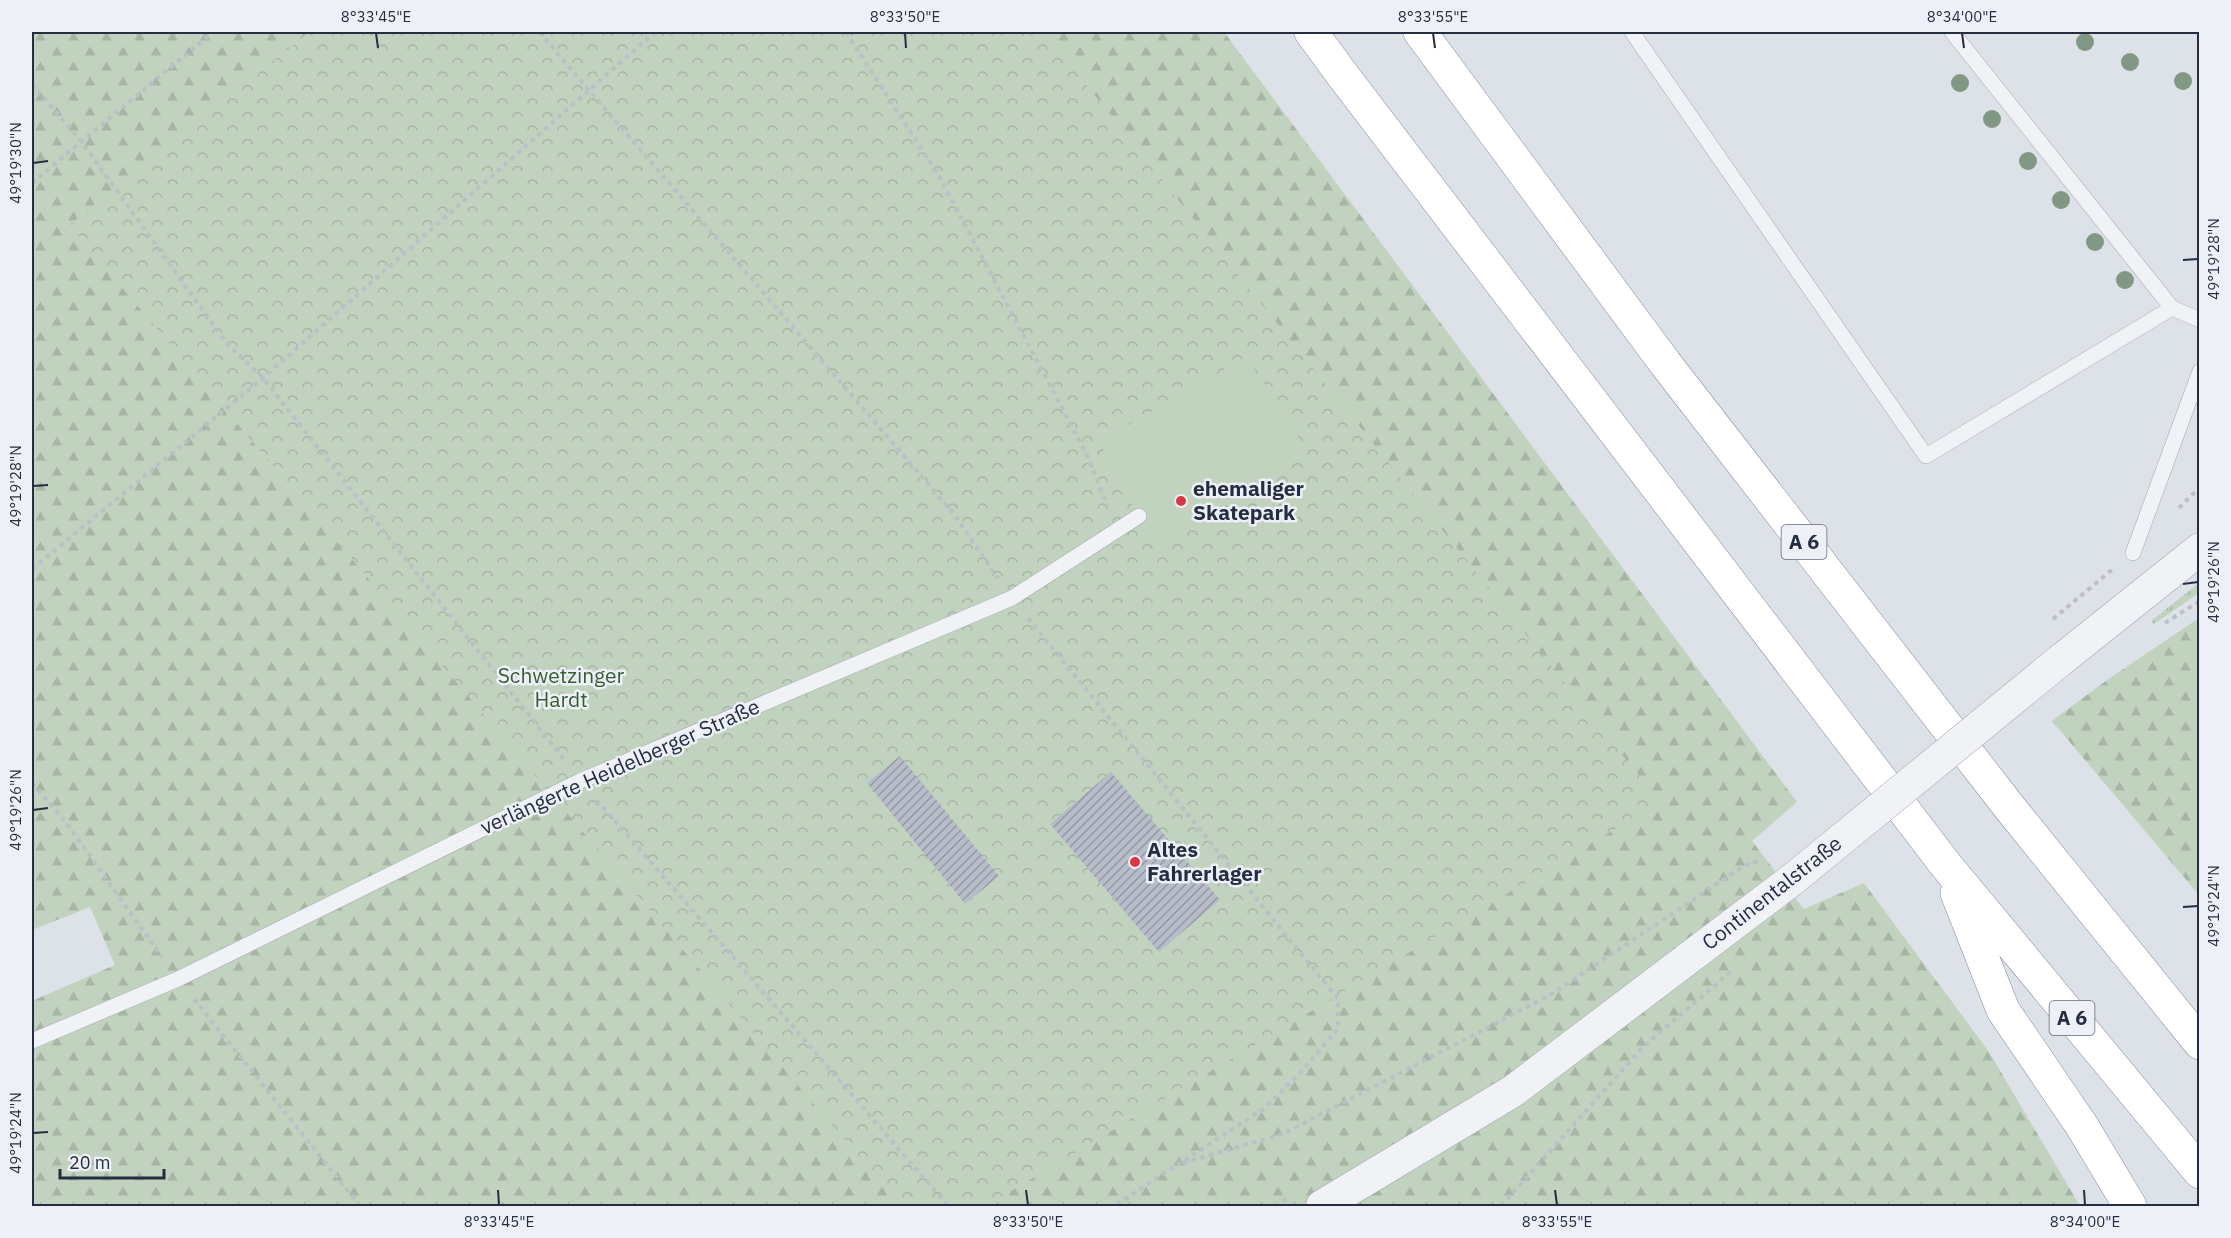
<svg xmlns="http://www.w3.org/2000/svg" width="2231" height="1238" font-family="'IBM Plex Sans',sans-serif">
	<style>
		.grass { fill: url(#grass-tufts) }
		.forest { fill: url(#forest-firs) }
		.park { fill: url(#park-crowns) }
		.pitch { fill: #c1d3be }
		.building { fill: url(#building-hatch) }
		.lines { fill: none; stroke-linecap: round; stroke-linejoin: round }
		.lane-casing { stroke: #a2a7b2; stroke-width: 16 }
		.street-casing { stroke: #a2a7b2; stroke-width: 33 }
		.highway-casing { stroke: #838da0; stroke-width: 34 }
		.path { stroke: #bbbfc7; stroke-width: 4; stroke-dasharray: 4.5 4.5; stroke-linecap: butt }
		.lane { stroke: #f0f2f6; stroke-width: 15 }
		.street { stroke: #f0f2f6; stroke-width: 32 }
		.highway { stroke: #fff; stroke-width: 33 }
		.street-bridge-casing { stroke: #a2a7b2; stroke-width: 33; stroke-linecap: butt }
		.street-bridge { stroke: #f0f2f6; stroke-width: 32 }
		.tree { fill: #819884 }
		.ticks { fill: none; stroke: #252d40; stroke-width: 2 }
		.poi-dot { fill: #d93743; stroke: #edf0f6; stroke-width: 2 }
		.labels { text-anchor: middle; stroke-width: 5; stroke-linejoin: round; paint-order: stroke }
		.shield { fill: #edf0f6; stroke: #616877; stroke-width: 1.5 }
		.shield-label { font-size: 20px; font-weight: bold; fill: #252d40 }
		.poi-label { font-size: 21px; font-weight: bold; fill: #252d40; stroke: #edf0f6; text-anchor: start }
		.park-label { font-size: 21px; fill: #365d32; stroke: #edf0f6 }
		.street-label { font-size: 21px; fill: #252d40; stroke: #edf0f6 }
		.neatline { fill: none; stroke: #252d40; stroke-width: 2 }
		.ticks-label { font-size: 15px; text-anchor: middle; fill: #252d40 }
	</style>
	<defs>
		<pattern id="grass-tufts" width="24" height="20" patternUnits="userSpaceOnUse" patternTransform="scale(1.5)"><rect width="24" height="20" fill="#c1d3be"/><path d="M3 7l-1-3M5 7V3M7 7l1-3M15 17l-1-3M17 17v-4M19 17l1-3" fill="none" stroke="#a6b5a4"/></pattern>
		<pattern id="forest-firs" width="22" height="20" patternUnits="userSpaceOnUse" patternTransform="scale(1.5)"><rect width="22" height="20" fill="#c1d3be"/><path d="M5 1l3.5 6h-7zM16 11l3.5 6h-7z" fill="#a6b5a4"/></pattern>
		<pattern id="park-crowns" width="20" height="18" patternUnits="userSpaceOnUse" patternTransform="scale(1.5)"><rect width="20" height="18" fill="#c1d3be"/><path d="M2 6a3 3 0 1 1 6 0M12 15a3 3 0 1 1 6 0" fill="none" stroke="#a6b5a4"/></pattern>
		<pattern id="building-hatch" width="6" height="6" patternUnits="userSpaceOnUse" patternTransform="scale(1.5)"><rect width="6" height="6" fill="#b7bcc9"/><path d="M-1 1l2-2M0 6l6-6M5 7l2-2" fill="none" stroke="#9599a5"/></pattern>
	</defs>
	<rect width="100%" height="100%" fill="#dde1e8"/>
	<path class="grass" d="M2199 583V593L2154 624 2151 621Z"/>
	<path class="forest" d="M32 32H1224L1797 802 1752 841 1804 909 1864 883 1989 1052 2080 1206H32V1001L115 965 90 907 32 930Z
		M2199 618V895L2052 721 2107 680Z"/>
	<path class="park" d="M309 32H1044L1660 802 986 1206H900L69 225Z"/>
	<path class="pitch" d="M1246 357 1308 452 1156 550 1099 442Z"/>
	<path class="building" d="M900 756 999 876 965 904 867 783Z
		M1111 772 1220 900 1159 952 1050 824Z"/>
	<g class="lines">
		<g class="lane-casing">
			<path id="lane" d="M1632 32 1926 456 2172 308 2200 320
				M1952 32 2172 308
				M2133 553 2200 371
				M32 1041 178 979 580 781 1012 598 1139 516"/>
		</g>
		<g class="street-casing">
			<path id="street" d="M2062 659 2200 549
				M1322 1206 1513 1091 1793 879"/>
		</g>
		<g class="highway-casing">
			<path id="highway" d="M1311 32 1341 73 1945 864 2200 1172
				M1420 32 1665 363 2010 808 2200 1043
				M1957 893 2003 1010 2082 1126 2130 1206"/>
		</g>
		<path class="path" d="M539 32 953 513 998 578
			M846 32 939 176 1088 457 1107 506
			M32 84 81 141 228 345 263 378 565 761
			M32 183 213 32
			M2179 508 2200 487
			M32 569 263 378 655 32
			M1028 618 1338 999V1029L1299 1074 1265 1108 1114 1206
			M2053 619 2114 568
			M2165 623 2200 601
			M32 783 65 821 162 957
			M597 800 948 1206
			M194 999 360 1206
			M1183 1163 1283 1134 1550 995 1744 866 1760 860
			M1275 1206 1290 1197
			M1501 1206 1644 1046 1733 970"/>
		<use href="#lane" class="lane"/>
		<use href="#street" class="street"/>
		<use href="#highway" class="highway"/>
		<g class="street-bridge-casing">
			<path id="street-bridge" d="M1793 879 2062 659"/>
		</g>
		<use href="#street-bridge" class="street-bridge"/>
	</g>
	<g class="tree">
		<circle cx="2085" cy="42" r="9"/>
		<circle cx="2130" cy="62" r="9"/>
		<circle cx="2183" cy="81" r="9"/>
		<circle cx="1960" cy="83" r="9"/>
		<circle cx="1992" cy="119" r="9"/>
		<circle cx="2028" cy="161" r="9"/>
		<circle cx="2061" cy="200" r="9"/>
		<circle cx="2095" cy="242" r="9"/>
		<circle cx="2125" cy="280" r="9"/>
	</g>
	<path class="ticks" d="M376 33 378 48M905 33 906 48M1433 33 1435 48M1962 33 1964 48M33 163 48 161M2183 260 2198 259M33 486 48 485M2183 584 2198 582M33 810 48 808M2183 907 2198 906M33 1133 48 1132M498 1190 499 1205M1026 1190 1028 1205M1555 1190 1557 1205M2084 1190 2085 1205"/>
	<g class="poi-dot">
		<circle cx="1181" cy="501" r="6"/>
		<circle cx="1135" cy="862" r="6"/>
	</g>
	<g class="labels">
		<g class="shield">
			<rect x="1781.5" y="525" width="45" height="34" rx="4.5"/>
			<rect x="2049.5" y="1001" width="45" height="34" rx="4.5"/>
		</g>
		<g class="shield-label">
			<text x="1804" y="549">A 6</text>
			<text x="2072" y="1025">A 6</text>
		</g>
		<g class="poi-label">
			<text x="1193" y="496">ehemaliger<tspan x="1193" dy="24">Skatepark</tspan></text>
			<text x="1147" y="857">Altes<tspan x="1147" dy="24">Fahrerlager</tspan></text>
		</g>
		<g class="park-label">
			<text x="561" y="683">Schwetzinger<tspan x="561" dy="24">Hardt</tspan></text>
		</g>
		<g class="street-label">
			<text transform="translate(620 767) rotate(-24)" y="7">verlängerte Heidelberger Straße</text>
			<text transform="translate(1772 893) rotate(-38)" y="7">Continentalstraße</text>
		</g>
	</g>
	<rect width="2231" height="1238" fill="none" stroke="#edf0f6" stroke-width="66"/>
	<path d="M60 1169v9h104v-9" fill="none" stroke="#252d40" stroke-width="3"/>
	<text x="69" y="1169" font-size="18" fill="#252d40" stroke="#edf0f6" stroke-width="4.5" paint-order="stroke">20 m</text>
	<rect x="33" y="33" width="2165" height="1172" class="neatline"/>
	<g class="ticks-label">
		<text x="376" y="22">8°33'45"E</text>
		<text x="905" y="22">8°33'50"E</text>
		<text x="1433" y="22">8°33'55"E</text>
		<text x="1962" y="22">8°34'00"E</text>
		<text transform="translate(16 163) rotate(-90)" y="5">49°19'30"N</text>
		<text transform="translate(2214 259) rotate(-90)" y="5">49°19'28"N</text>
		<text transform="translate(16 486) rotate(-90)" y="5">49°19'28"N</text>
		<text transform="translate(2214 582) rotate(-90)" y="5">49°19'26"N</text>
		<text transform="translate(16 810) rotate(-90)" y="5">49°19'26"N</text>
		<text transform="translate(2214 906) rotate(-90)" y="5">49°19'24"N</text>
		<text transform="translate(16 1133) rotate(-90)" y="5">49°19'24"N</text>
		<text x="499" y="1227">8°33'45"E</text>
		<text x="1028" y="1227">8°33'50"E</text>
		<text x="1557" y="1227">8°33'55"E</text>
		<text x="2085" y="1227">8°34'00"E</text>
	</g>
</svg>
